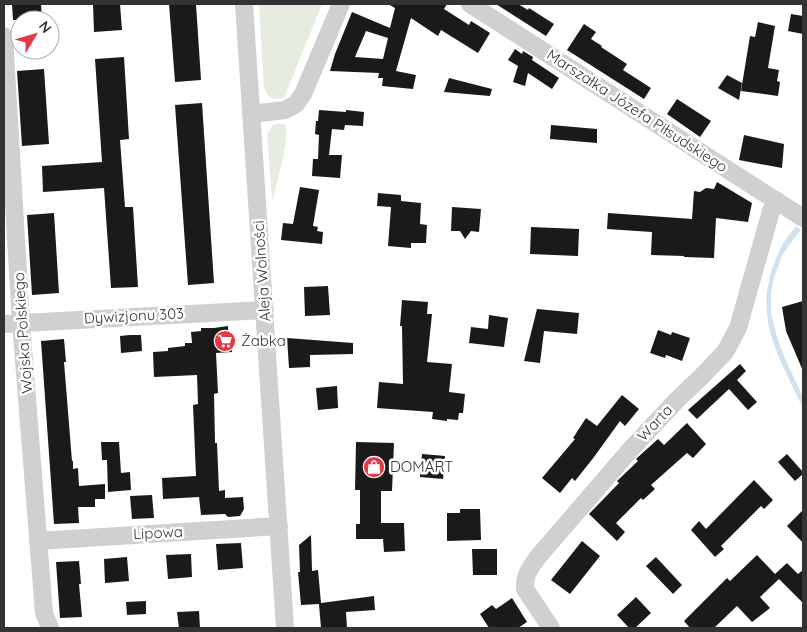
<svg xmlns="http://www.w3.org/2000/svg" width="807" height="632" font-family="Quicksand,sans-serif">
	<style>
		.green { fill: #e6ecdf }
		.water { fill: #cfe2ee }
		.building { fill: #1a1a1a; fill-rule: evenodd }
		.lines { fill: none; stroke-linecap: round; stroke-linejoin: round }
		.minor { stroke: #d0d0d0; stroke-width: 18 }
		.labels { text-anchor: middle; stroke-width: 5; stroke-linejoin: round; paint-order: stroke }
		.street-label { font-size: 15px; fill: #333; stroke: #fff }
		.poi-label { font-size: 15px; fill: #333; stroke: #fff; text-anchor: start }
	</style>
	<rect width="100%" height="100%" fill="#fff"/>
	<path class="green" d="M259 4H322L284 98C272 100 268 99 264 87Z
		M278 124H285C290 140 277 181 273 199H272L267 134 273 125Z"/>
	<path class="water" d="M796 226 801 230 789 245 782 256 774 278 771 293V314L777 337 786 361 803 397V408C777 353 750 313 779 252 783 242 790 234 796 226Z"/>
	<path class="building" d="M12 4H41L42 20H13Z
		M93 4H120L122 30 94 32Z
		M169 4H196L201 80 175 82Z
		M388 4H447L444 9 469 25 471 21 490 33 478 53 441 30 438 36 411 18 396 71 416 75 413 89 382 86 383 78H378L379 73 330 71 335 54 352 12 390 28 395 8ZM366 31 388 38 383 59 355 57Z
		M496 4H518L528 10 529 8 554 24 546 36Z
		M791 14 803 16V34L788 31Z
		M758 22 775 26 768 68 779 70 777 81 780 82 778 96 741 91 750 36 755 37Z
		M584 24 596 32 591 39 602 46 601 47 627 64 623 70 651 88 644 99 567 50Z
		M515 49 522 54 523 51 533 57 532 60 559 78 552 89 528 73 525 86 513 82 518 66 508 60Z
		M124 57 129 139 120 140 125 207H133L138 287 111 288 104 188 43 192 42 166 102 162 95 59Z
		M44 69 49 144 22 146 17 71Z
		M727 75 742 83 739 100 718 88Z
		M449 78 492 89 490 96 444 92Z
		M677 99 711 121 700 137 667 114Z
		M202 103 214 283 188 285 175 105Z
		M319 110 346 112V110L364 112 363 126 345 125 344 130 332 129 329 155H342L340 178 312 176 313 159H318L319 135 315 134 316 121H318Z
		M551 125 597 129V143L550 139Z
		M744 135 784 144 782 168 739 160Z
		M717 182 752 203 748 222 716 218 714 258 684 257V256L651 255 652 232 607 229 608 213 692 219 694 191 700 192 706 188 714 189Z
		M300 187 319 190 313 226 318 227 317 231 323 232 322 244 281 240 283 223 293 224Z
		M378 193 401 195V201L421 203 420 224 427 225 426 243H411V248L388 246 391 207 377 206Z
		M452 207 481 209 479 232 471 231 465 239 460 231H451Z
		M54 213 59 293 32 295 27 215Z
		M531 227 579 229 578 256 530 254Z
		M328 286 330 315 305 316 304 287Z
		M402 300 428 302 427 314H432L427 362 452 364 449 392 465 394 463 413H459L458 420 447 419V421L432 419 433 412 377 408 379 382 403 384 402 326H400Z
		M803 301V371L786 331 782 307Z
		M537 309 579 313 577 334 544 331 540 363 524 361Z
		M489 315 508 318 504 347 469 343 471 327 488 329Z
		M228 326V334H231L232 352 216 353 218 393 214 394 215 443H217L219 491 225 490V498L243 497 244 509 240 516 228 517 225 514 201 515 199 497 163 499 162 478 196 476 193 405 198 404 197 375 154 377 153 352 168 351V348L185 346V343H192L191 332 201 331V328H214Z
		M658 330 671 335 672 332 690 338 682 361 666 355 665 358 650 353Z
		M130 335H141L142 351 121 353 120 336Z
		M287 338 353 343V354L310 355V367L289 368Z
		M64 339 66 362H64L72 461H73V469L78 468 79 486 105 484V499H95V507H78L79 523 54 524 41 341Z
		M740 364 746 371 737 380 757 402 748 410 729 389 697 419 688 410Z
		M337 386 338 408 318 410 316 388Z
		M622 395 639 409 625 426 620 421 594 457 575 481 572 478 560 493 542 478 575 439 573 438 586 418 597 426Z
		M687 423 706 444 693 458 687 453 651 485 655 489 643 500 641 498 616 523 625 532 617 541 589 514 619 483 617 481 638 461 636 459 638 457 658 439 664 445Z
		M101 442H119L121 473 130 472 131 490 108 492 107 460H102Z
		M356 442 394 443 392 491H381V523H404L405 551 384 552 383 539H356V524H360V490H355Z
		M422 454 445 456 443 479 420 477Z
		M787 454 803 472V474L795 481 778 462Z
		M754 480 773 500 764 509 761 506 721 546 724 549 715 557 691 530 699 521 706 529Z
		M152 495 154 518 132 519 130 496Z
		M460 509H480L481 540 447 541V513H460Z
		M803 510V543L787 526Z
		M311 535 312 571 318 570 321 603 374 596 375 610 346 612 347 628H321L319 604 301 605 298 572H300L299 545Z
		M582 541 600 556 570 594 551 580Z
		M241 543 243 568 218 570 216 544Z
		M472 549H497V575H473Z
		M191 554 192 577 168 579 166 555Z
		M757 555 775 574 787 563 798 574 803 570V603L779 579 760 597 770 608 752 622 737 606 714 628H690L684 621 727 578 730 581Z
		M127 557 129 581 105 583 104 559Z
		M656 557 682 585 673 594 646 566Z
		M79 561 81 584H79L82 617 60 618 56 562Z
		M636 597 651 613 635 628H629L617 615Z
		M512 598 527 622 518 628H489L480 614 492 605 496 609Z
		M146 601V614L127 615 126 602Z
		M199 611 200 628H179L177 612Z"/>
	<g class="lines">
		<path class="minor" d="M244 4 285 628
			M470 4 803 218
			M4 36 21 323 44 613 50 628
			M251 114 285 110 296 104 303 94 341 4
			M4 324 265 310
			M38 541 279 526
			M551 628 525 589C524 576 530 568 537 558L631 449 676 401 703 375 725 352 738 328 771 211 776 200"/>
	</g>
	<defs>
		<g id="supermarket-disc" transform="scale(1.125)"><circle r="9.5" fill="#e63946" stroke="#fff"/><path d="M-6-5.5h2.5l.6 2H6L4.5 2H-2.5L-4.4-4H-6ZM-1.5 3.2a1.3 1.3 0 1 0 .1 0ZM3 3.2a1.3 1.3 0 1 0 .1 0Z" fill="#fff"/></g>
		<g id="shop-disc" transform="scale(1.125)"><circle r="9.5" fill="#e63946" stroke="#fff"/><path d="M-5-2.5h2.3a2.7 3.5 0 0 1 5.4 0H5L5.5 6h-11ZM-1.5-2.5h3a1.5 2.3 0 0 0-3 0Z" fill="#fff"/></g>
	</defs>
	<g fill-rule="evenodd">
		<use href="#supermarket-disc" x="225" y="341"/>
		<use href="#shop-disc" x="374" y="467"/>
	</g>
	<g class="labels">
		<g class="street-label">
			<text transform="translate(637 111) rotate(33)" y="5">Marszałka Józefa Piłsudskiego</text>
			<text transform="translate(262 271) rotate(-94)" y="5">Aleja Wolności</text>
			<text transform="translate(134 316) rotate(-3)" y="5">Dywizjonu 303</text>
			<text transform="translate(23 333) rotate(-94)" y="5">Wojska Polskiego</text>
			<text transform="translate(655 423) rotate(-47)" y="5">Warta</text>
			<text transform="translate(158 533) rotate(-3)" y="5">Lipowa</text>
		</g>
		<g class="poi-label">
			<text x="241" y="346">Żabka</text>
			<text x="390" y="472">DOMART</text>
		</g>
	</g>
	<rect width="807" height="632" fill="none" stroke="#333333" stroke-width="10"/>
	<g transform="translate(35 35) rotate(52)"><circle r="24" fill="#ffffff" stroke="#adadad"/>
	<path d="M0-4L9 19L0 12L-9 19Z" fill="#e63946"/>
	<text y="-8" font-size="14" font-weight="bold" text-anchor="middle" fill="#333333">N</text>
	</g>
</svg>
